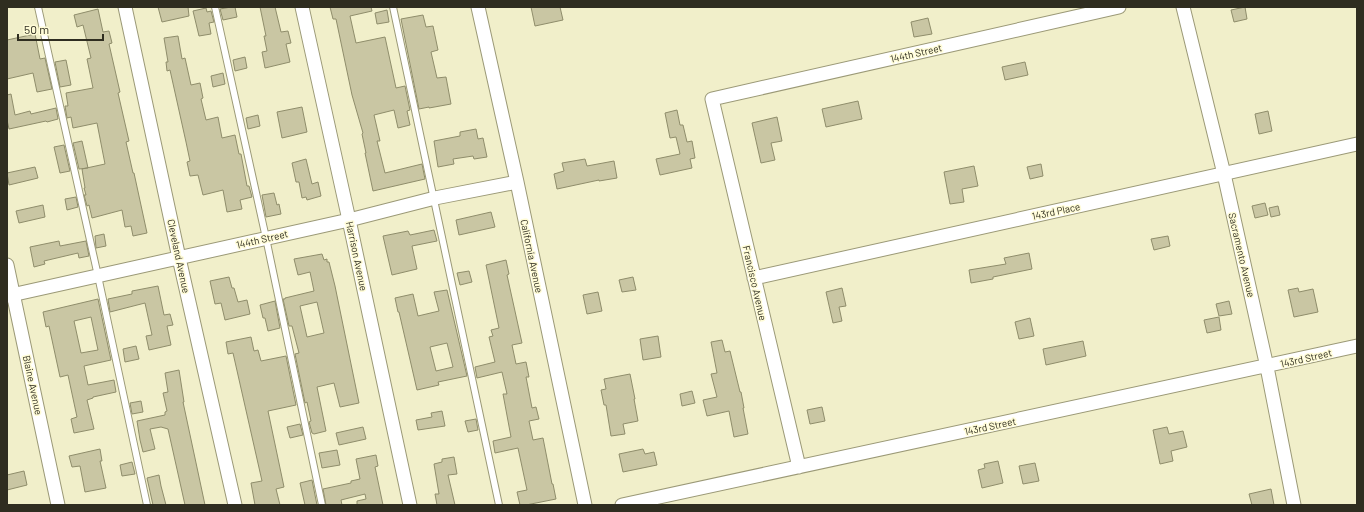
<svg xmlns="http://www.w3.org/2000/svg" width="1364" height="512" font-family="Barlow,sans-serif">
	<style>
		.building { fill: #c9c6a3; stroke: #8f8d6b; fill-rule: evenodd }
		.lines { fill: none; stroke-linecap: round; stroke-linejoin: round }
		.service-casing { stroke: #9b9977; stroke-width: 8 }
		.minor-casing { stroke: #9b9977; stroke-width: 15 }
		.service { stroke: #fff; stroke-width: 6 }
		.minor { stroke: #fff; stroke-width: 13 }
		.labels { text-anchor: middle; stroke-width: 3; stroke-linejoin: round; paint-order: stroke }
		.street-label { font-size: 10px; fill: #2f2d20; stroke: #fffcd7 }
	</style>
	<rect width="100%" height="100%" fill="#f1efca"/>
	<path class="building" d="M158 7H188L189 16 162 22Z
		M231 7H235L237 17 223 20 220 9Z
		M260 7H275L281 32 288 31 291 43 286 44 290 62 265 68 262 52 267 51 264 36H266Z
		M330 7H371L372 11 350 16 356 43 385 37 396 88 405 86 410 110 407 111 410 125 398 128 394 110 374 115 380 141H377L385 173 422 164 425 179 373 191 365 153H366L362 134 363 133 352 95 336 19H333Z
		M531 7H560L563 20 535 26Z
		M1245 7 1247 19 1234 22 1231 10Z
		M206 8 207 12 211 11 214 22 209 23 211 34 199 36 193 11Z
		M98 9 103 32 109 31 112 43 109 44 120 92 118 93 129 141 126 142 133 173H134L147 233 133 236 131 226 125 227 122 210 92 218 89 205 87 206 84 195H86L84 188H85L82 169 105 164 97 123 73 128 71 117 67 118 65 106H68L66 93 93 88 87 59 91 58 83 25 77 27 74 15Z
		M387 10 389 22 377 24 375 13Z
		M423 15 426 27 433 26 438 50 431 52 437 78 446 77 451 104 429 108V107L419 109 401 19Z
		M928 18 932 34 914 37 911 22Z
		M35 34 40 59 45 58 52 89 37 92 33 73 7 79V40Z
		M178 36 182 59 185 58 191 85 200 83 203 98 201 99 206 120 218 117 222 138 235 135 239 154H241L247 186H249L252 197 240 200 242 209 227 212 223 190 203 195 198 175 190 176 187 162 190 161 186 142 170 70 167 71 166 62H168L164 38Z
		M245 57 247 68 235 71 233 60Z
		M66 60 71 85 60 87 55 62Z
		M1025 62 1028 75 1005 80 1002 67Z
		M223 73 225 84 213 87 211 76Z
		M11 94 15 115 30 111 31 114 56 108 58 119 47 122 46 121 9 129 7 120V95Z
		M858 101 862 119 826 127 822 109Z
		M302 107 307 132 282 138 277 112Z
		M677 110 680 125H683L687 142 692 141 695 158 690 159 692 168 660 175 656 159 680 154 676 137 670 138 665 113Z
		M1268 111 1272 131 1259 134 1255 114Z
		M258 115 260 126 248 129 246 118Z
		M777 117 782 141 771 143 775 160 761 163 752 123Z
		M476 129 478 139 483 138 487 157 474 159 473 156 453 159 454 164 438 167 434 141 460 136V132Z
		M82 141 88 168 79 169 73 143Z
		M64 145 70 171 60 173 54 147Z
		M306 159 312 184 318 182 321 196 307 200 306 197 302 198 299 182H296L292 163Z
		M585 159 587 166 614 161 617 178 599 181V180L557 189 554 174 564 171 562 163Z
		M1041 164 1043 176 1030 179 1027 167Z
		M974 166 978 186 962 189 964 202 950 204 944 172Z
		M35 167 38 178 9 185 7 173Z
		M274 193 277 205 279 204 281 214 266 217 262 195Z
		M76 197 78 207 67 210 65 199Z
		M1265 203 1268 215 1255 218 1252 206Z
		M43 205 45 217 19 223 16 211Z
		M1278 206 1280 215 1271 217 1269 208Z
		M491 212 495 227 459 235 456 220Z
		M434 230 437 241 412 246 417 269 392 275 383 236 408 231 410 235Z
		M104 234 106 246 96 248 95 236Z
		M1168 236 1170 246 1154 250 1151 239Z
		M59 241 60 246 86 241 89 256 79 258 78 253 44 261 45 264 34 267 30 247Z
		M1029 253 1032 269 993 277V279L971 283 969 270 1006 264 1004 258Z
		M322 254 324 260 327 259V262H329L335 286 359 403 340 407 334 383 317 387 326 431 314 434 312 433 309 422 311 421 307 402 305 403 295 354 299 353 292 326H289L283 299H285V298L314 291 310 272 298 275 294 259ZM317 302 324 333 307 337 300 306Z
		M506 260 509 274 507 275 522 343 512 345 516 364 526 362 529 377H526L532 408 536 407 539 419 529 421 533 440 543 438 552 484H553L556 499 526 505H520L517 492 527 490 518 448 495 453 493 441 511 437 503 394H507L502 372 477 378 475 367 495 362 489 337 493 336 491 330 499 328 486 265Z
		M469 271 472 282 460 285 457 273Z
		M229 277 232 288H234L238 302 247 300 250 314 225 320 221 303 215 304 210 281Z
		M633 277 636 290 622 292 619 280Z
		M158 286 164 315 170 314 173 325 167 326 171 345 149 350 146 336 152 335 145 303 110 312 108 299 132 294V291Z
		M842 288 846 306 839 307 842 321 833 323 826 292Z
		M1298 288 1299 292 1313 289 1318 312 1294 317 1288 290Z
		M447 290 467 376 438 382 439 385 417 390 399 312H398L395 298 413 294 418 316 439 311 434 292ZM447 343 453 367 436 371 430 347Z
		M598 292 602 311 587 314 583 295Z
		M98 299 111 360 84 366 88 385 114 380 116 392 93 397V398L87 400 94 429 74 433 71 419 77 417 68 375 60 377 49 326 46 327 43 312ZM91 317 98 350 81 353 74 321Z
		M275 301 280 328 268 331 265 318H263L260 305Z
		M1229 301 1232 314 1219 316 1216 304Z
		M1219 317 1221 330 1207 333 1204 320Z
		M1030 318 1034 336 1019 339 1015 322Z
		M658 336 661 357 643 360 640 339Z
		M251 337 254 351 258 350 261 361 286 356 296 405 268 411 284 487 276 489 280 505H255L251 483 262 481 233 353 228 354 226 342Z
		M722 340 725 352 730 351 740 392H741L744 408H743L748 434 734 437 729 411 707 416 703 400 717 397 711 374 717 373 711 342Z
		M1083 341 1086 356 1046 365 1043 349Z
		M136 346 139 359 125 362 123 349Z
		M179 370 184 402H183L205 505H185L168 429 161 427 150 429 155 449 143 452 140 440 137 421 165 415V412L167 411 163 393 168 392 165 373Z
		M630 374 635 399H634L638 421 623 424 625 434 611 436 606 405H604L601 390 606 389 604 379Z
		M692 391 695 403 682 406 680 394Z
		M141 401 143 412 132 414 130 403Z
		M822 407 825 421 810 424 807 410Z
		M442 411 445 426 418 430 416 420 432 417 431 413Z
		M476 419 478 430 468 432 465 421Z
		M300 424 303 435 290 438 287 427Z
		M363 427 366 439 339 445 336 433Z
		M1167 427 1169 434 1183 431 1187 447 1171 451 1173 461 1160 464 1153 430Z
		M100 449 102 461H100L106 488 85 492 80 466 72 467 69 456Z
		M643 449 645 454 654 452 657 465 623 472 619 454Z
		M337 450 340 465 322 468 319 453Z
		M376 455 378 466 375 467 383 505H357V501L366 499 365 494 341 500 342 505H326L323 489 351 483V481L360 479 356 459Z
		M454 457 457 474 448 475 455 505H437L435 494H439L434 464 442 462V459Z
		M998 461 1003 483 982 488 978 470 985 468 984 464Z
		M132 462 135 474 122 476 120 465Z
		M1035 463 1039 481 1023 484 1019 466Z
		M24 471 27 485 7 490V475Z
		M159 475 161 486 166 505H153L147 478Z
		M312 480 317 505H305L300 483Z
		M1271 489 1274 505H1252L1249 494Z"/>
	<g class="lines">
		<g class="service-casing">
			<path id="service" d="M38 7 98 276 147 505
				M215 7 266 238 322 505
				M393 7 499 505"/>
		</g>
		<g class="minor-casing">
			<path id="minor" d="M125 7 179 258 235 505
				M302 7 349 220 410 505
				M478 7 517 182 585 505
				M1183 7 1224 174 1267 367 1294 505
				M7 265 58 505
				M754 278 1357 144
				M7 296 349 220 435 198 517 182
				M799 467 712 99 1119 7
				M622 505 1357 346"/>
		</g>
		<use href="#service" class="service"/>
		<use href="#minor" class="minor"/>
	</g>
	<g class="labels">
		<g class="street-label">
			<text transform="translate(916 53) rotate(-13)" y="4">144th Street</text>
			<text transform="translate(1056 211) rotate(-12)" y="4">143rd Place</text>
			<text transform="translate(262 239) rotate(-13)" y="4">144th Street</text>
			<text transform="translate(1242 255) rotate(77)" y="4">Sacramento Avenue</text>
			<text transform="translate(179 256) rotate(78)" y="4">Cleveland Avenue</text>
			<text transform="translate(357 256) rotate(78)" y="4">Harrison Avenue</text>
			<text transform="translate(532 256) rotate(78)" y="4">California Avenue</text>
			<text transform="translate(755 283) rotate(77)" y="4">Francisco Avenue</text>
			<text transform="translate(1306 358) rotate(-13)" y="4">143rd Street</text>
			<text transform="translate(33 385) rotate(78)" y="4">Blaine Avenue</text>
			<text transform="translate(990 426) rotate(-12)" y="4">143rd Street</text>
		</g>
	</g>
	<rect width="1364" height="512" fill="none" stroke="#2f2d20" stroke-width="16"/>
	<path d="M18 34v6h85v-6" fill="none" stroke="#2f2d20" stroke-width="2"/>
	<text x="24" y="34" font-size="12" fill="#2f2d20" stroke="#fffcd7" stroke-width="3" paint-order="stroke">50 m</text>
</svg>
